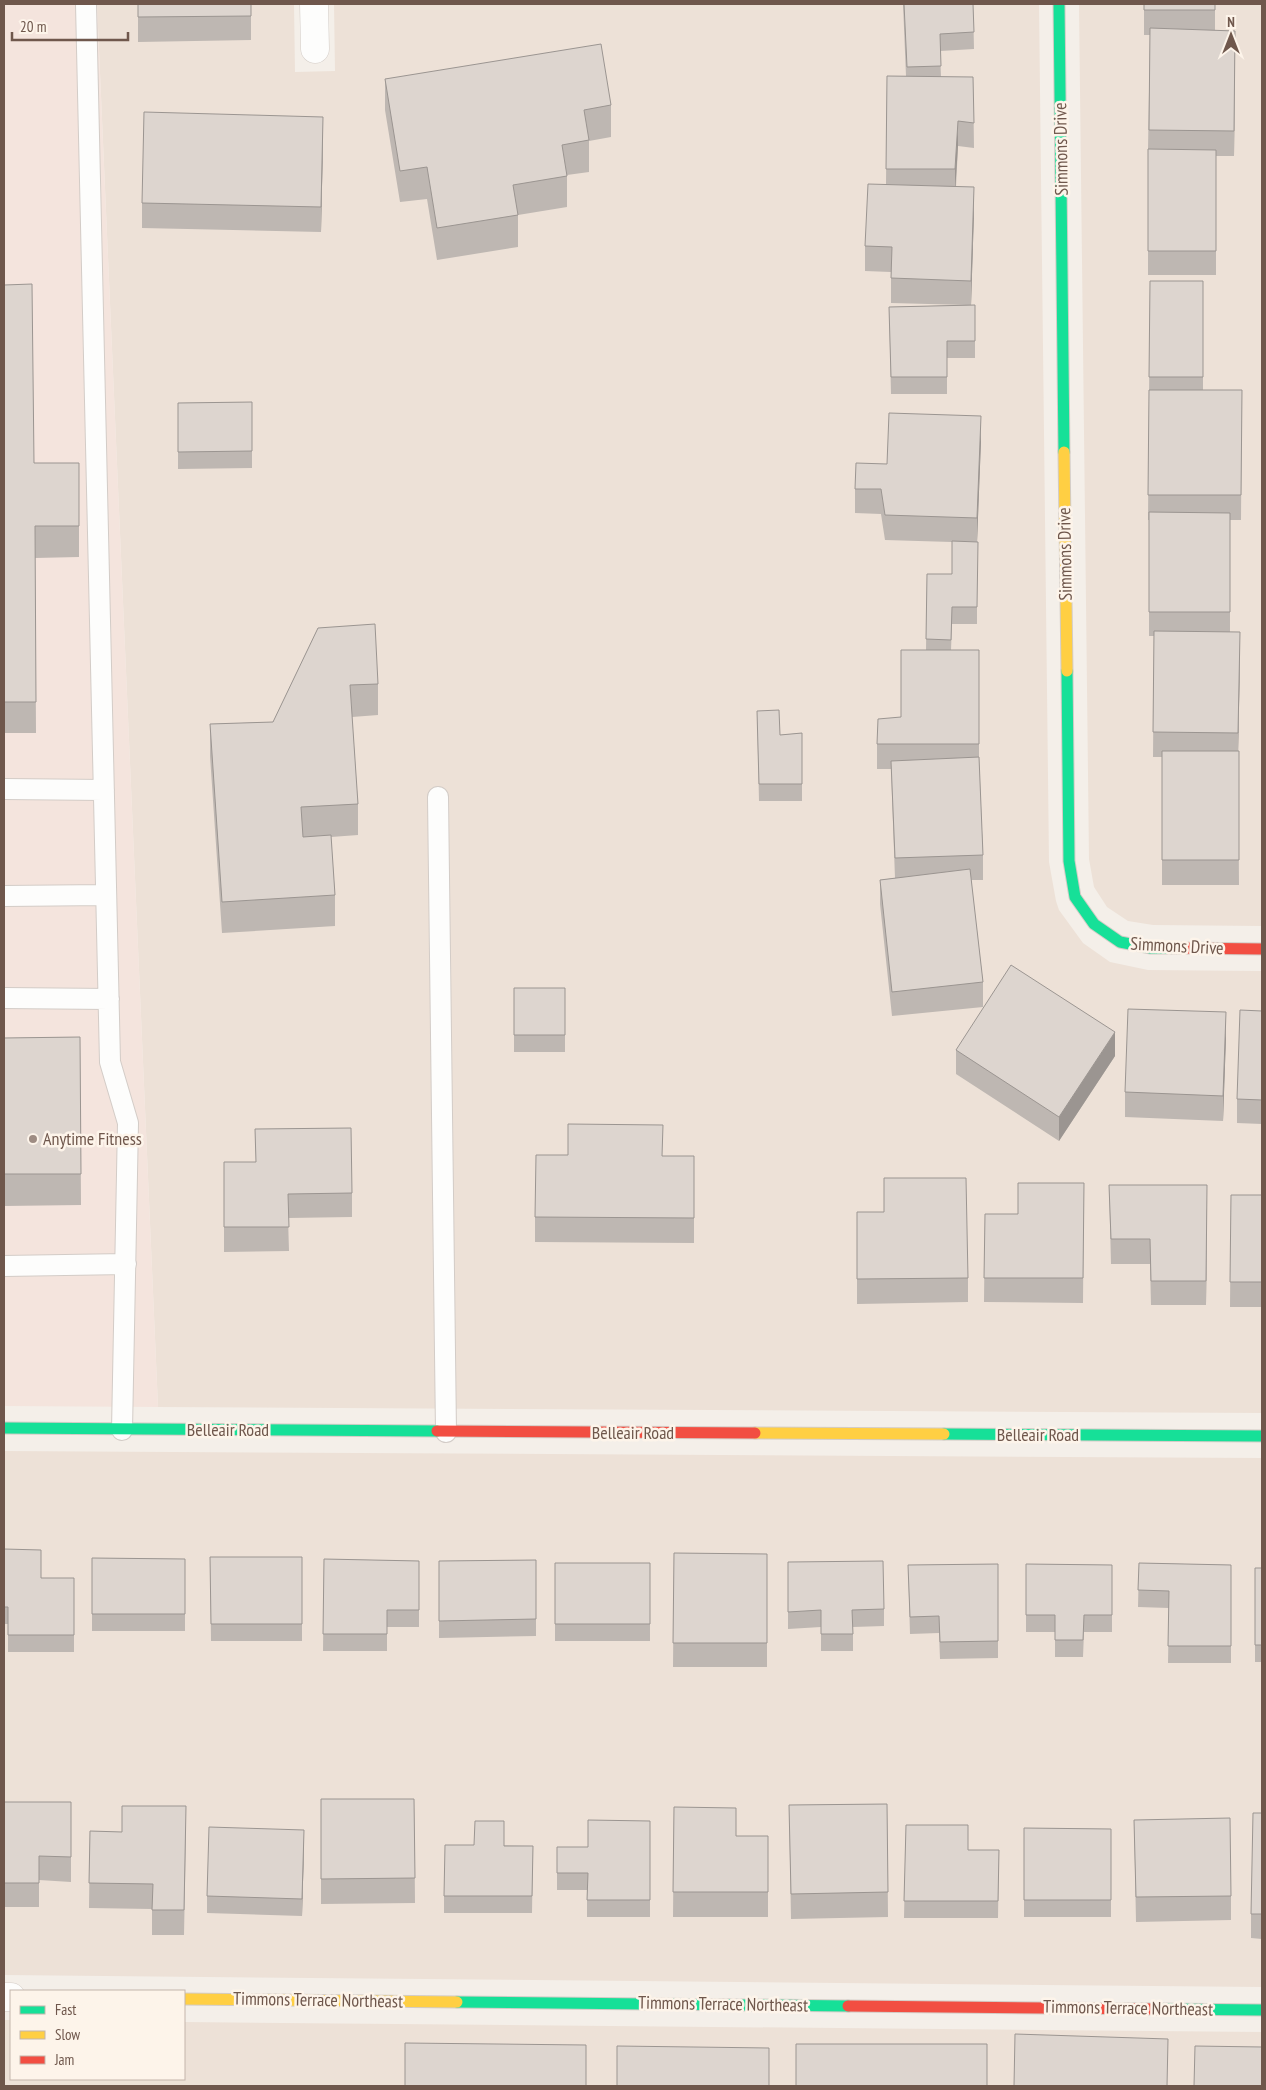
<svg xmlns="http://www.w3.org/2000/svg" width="1266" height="2090" font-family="'PT Sans Narrow',sans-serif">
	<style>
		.residential { fill: #ede1d7 }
		.commercial { fill: #f4e4dd }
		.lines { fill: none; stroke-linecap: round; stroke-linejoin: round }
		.lane-casing { stroke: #d3ccc7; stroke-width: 22 }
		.street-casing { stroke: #d3ccc7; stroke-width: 29 }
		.fast-casing { stroke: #d3ccc6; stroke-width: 13 }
		.slow-casing { stroke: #d3ccc6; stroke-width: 13 }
		.jam-casing { stroke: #d3ccc6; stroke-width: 13 }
		.lane { stroke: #fdfdfc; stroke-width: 20 }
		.street { stroke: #fdfdfc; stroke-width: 28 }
		.fast { stroke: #16e098; stroke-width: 11 }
		.slow { stroke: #ffcf43; stroke-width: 11 }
		.jam { stroke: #f24e42; stroke-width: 11 }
		.wall { fill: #beb7b2 }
		.shaded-wall { fill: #9b9591 }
		.building { fill: #ddd5cf; stroke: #9b9591 }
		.poi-dot { fill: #9e8c83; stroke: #fdf4ea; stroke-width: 2 }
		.labels { text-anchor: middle; stroke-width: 5; stroke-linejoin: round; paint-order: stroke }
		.street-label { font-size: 18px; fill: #6f574c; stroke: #fdf4ea }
		.poi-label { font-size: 18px; fill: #6f574c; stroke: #fdf4ea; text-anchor: start }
	</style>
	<rect width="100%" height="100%" fill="#f4efe9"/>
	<path class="residential" d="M97 4H294L295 72 335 71 334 4H1039L1049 862 1056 901 1059 910 1083 943 1110 962 1148 970 1262 971V1413L158 1407Z
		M1079 4H1262V926L1153 925 1128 921 1107 907 1094 887 1089 859Z
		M4 1451 1262 1458V1987L4 1975Z
		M4 2020H11V2079H184V2022L1262 2032V2086H4Z"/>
	<path class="commercial" d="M4 4H97L158 1407 4 1406Z"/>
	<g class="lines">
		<g class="lane-casing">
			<path id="lane" d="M86 4 110 1062 128 1123 122 1430
				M4 789 104 790
				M438 797 446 1432
				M4 896 106 895
				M4 998 109 999
				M4 1266 126 1264"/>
		</g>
		<g class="street-casing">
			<path id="street" d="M314 4 315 49
				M4 1997H11"/>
		</g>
		<g class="fast-casing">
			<path id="fast" d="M1059 4 1064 452
				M1067 671 1069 861 1075 897 1094 924 1120 942 1151 948H1179
				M4 1428 437 1431
				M944 1434 1262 1436
				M457 2002 848 2006
				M1157 2009 1262 2010"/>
		</g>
		<g class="slow-casing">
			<path id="slow" d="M1064 452 1067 671
				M755 1433 944 1434
				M184 1999 457 2002"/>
		</g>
		<g class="jam-casing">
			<path id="jam" d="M1179 948 1262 949
				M437 1431 755 1433
				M848 2006 1157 2009"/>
		</g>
		<use href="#lane" class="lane"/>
		<use href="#street" class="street"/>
		<use href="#fast" class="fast"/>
		<use href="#slow" class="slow"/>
		<use href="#jam" class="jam"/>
	</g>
	<path class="wall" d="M138 4H251V40L138 42Z
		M903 4H973L974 49 940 51 941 77H973L974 148 958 146 956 187 974 212 971 305H975V358H947V394H891L889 307 966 305 891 303V272L865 271V246L886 184 887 76H906Z
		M1144 4H1215V30L1235 56 1234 156H1216V275H1148V149L1150 35H1144Z
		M385 79 611 105V137L589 141V172L567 175V207L518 215V247L437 260 427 199 400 202 385 110Z
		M323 141 321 232 142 228V203Z
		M1150 281H1203V390H1242L1241 520H1230V632L1240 657 1238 751 1239 885H1162V757H1153L1154 636H1149V520H1148Z
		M4 285 34 463H79V557L35 558 36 733H4Z
		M252 402V468L178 469V403Z
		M981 441 977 542V624H952L951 650H979V757L983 855V880H971L983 982V1007L892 1016 880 904V880L895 878 891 769H877V744L901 717 926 650 927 574H952V542L885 540 881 514 855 513V489L887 464Z
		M318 628 378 684V715L352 717 358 804V835L331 837 335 895V926L222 933 210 756V724L273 722Z
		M757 711 780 735 802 733V801H759Z
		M514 988H565V1052H514Z
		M1262 1011V1124L1237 1123V1099Z
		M80 1037 81 1205 4 1206V1038Z
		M1226 1037 1223 1121 1125 1117V1092Z
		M956 1050 1115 1056 1059 1141 956 1074Z
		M255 1129 352 1193V1217L288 1218 289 1251 224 1252V1162H256Z
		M663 1156H694V1243L535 1242V1217Z
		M884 1178 968 1278V1302L857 1304V1212H884Z
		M1084 1183 1083 1303 984 1302 985 1214H1018Z
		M1109 1185 1207 1210 1206 1305H1151L1150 1264H1111Z
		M1231 1195H1262V1307H1230Z
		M4 1549 41 1578H74V1652H8V1624H4Z
		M674 1553 767 1554V1667H673Z
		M210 1557H302V1641H211Z
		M92 1558 185 1559V1631H92Z
		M324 1559 419 1561V1627H387V1651H323Z
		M536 1560V1636L439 1638V1561Z
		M788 1562 884 1609V1626L853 1627V1651H821V1627L788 1629Z
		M555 1563H650V1641H555Z
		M1139 1563 1231 1565V1663H1168L1169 1608 1138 1607Z
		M998 1564V1658L940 1659 939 1633 910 1634 908 1565Z
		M1026 1564 1112 1565V1632H1084L1083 1657H1055V1632H1026Z
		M1255 1568H1262V1662H1255Z
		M321 1799H414L415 1903 321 1904Z
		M4 1802H71V1882L39 1880V1907H4Z
		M887 1804 888 1917 791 1919 789 1805Z
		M674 1807 736 1836H768V1917H673Z
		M1262 1813V1939L1251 1938V1914Z
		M1134 1820 1231 1896V1920L1136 1922Z
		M650 1821V1917H587V1890H557V1847H588Z
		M906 1825 968 1850H999L998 1918H904Z
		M1024 1828 1111 1829V1917H1024Z
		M90 1831 122 1832 186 1831 184 1935H152V1909L89 1908Z
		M474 1845 533 1846 532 1913H444V1896Z
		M304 1847 302 1916 207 1913V1896Z"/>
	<path class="shaded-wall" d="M1235 31V56L1234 156V131Z
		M323 117V141L321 232V207Z
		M958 121V146L955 193V169Z
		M974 187V212L971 306V281Z
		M981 416V441L977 543V518Z
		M1240 632V657L1238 758V733Z
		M1226 1012V1037L1223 1121V1096Z
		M1115 1032V1056L1059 1141V1117Z
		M1207 1185V1210L1206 1305V1281Z
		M304 1830V1847L302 1916V1899Z"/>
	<path class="building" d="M138 4H251V16L138 17Z
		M904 4H973L974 32 940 34 941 66 907 67Z
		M1144 4H1215V10H1144Z
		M1150 28 1235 31 1234 131 1149 130Z
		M601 44 611 105 584 110 589 140 562 145 567 176 513 185 518 215 437 228 427 167 400 171 385 79Z
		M887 76 973 77 974 123 958 121 955 169H886Z
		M144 112 323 117 321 207 142 203Z
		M1148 149 1216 150V251H1148Z
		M868 184 974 187 971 281 891 278 892 247 865 246Z
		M1150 281H1203V377H1149Z
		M32 284 34 463H79V526H35L36 702H4V285Z
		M975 305V341H947V377H891L889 307Z
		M1149 390H1242L1241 495H1148Z
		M252 402V451L178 452V403Z
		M889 413 981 416 977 518 885 515 881 489H855L856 463 887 464Z
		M1149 512 1230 513V612H1149Z
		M952 541 978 542 977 607H952L951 640 926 639 927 574H952Z
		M375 624 378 684 350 685 358 804 301 807 303 837 331 835 335 895 222 902 210 724 273 722 318 628Z
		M1154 631 1240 632 1238 733 1153 732Z
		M901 650H979V744H877L878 719 901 717Z
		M779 710 780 735 802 733V784H759L757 711Z
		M1162 751H1239V860H1162Z
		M979 757 983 855 895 858 891 761Z
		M970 869 983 982 892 992 880 880Z
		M1011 965 1115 1032 1059 1117 956 1050Z
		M514 988H565V1035H514Z
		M1128 1009 1226 1012 1223 1096 1125 1092Z
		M1240 1010 1262 1011V1100L1237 1099Z
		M80 1037 81 1174H4V1038Z
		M568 1124 663 1125 662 1156H694V1218L535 1217 536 1155H568Z
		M351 1128 352 1193 288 1194 289 1227H224V1162H256L255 1129Z
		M884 1178H966L968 1278 857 1279V1212H884Z
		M1018 1183H1084L1083 1278H984L985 1214H1018Z
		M1109 1185H1207L1206 1281H1151L1150 1239H1111Z
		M1231 1195H1262V1282H1230Z
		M4 1549 41 1550V1578H74V1635H8V1607H4Z
		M674 1553 767 1554V1643H673Z
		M210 1557H302V1624H211Z
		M92 1558 185 1559V1614H92Z
		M324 1559 419 1561V1610H387V1634H323Z
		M536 1560V1619L439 1621V1561Z
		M883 1561 884 1609 852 1610 853 1634H821V1610L788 1612V1562Z
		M555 1563H650V1624H555Z
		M1139 1563 1231 1565V1646H1168L1169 1591 1138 1590Z
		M998 1564V1641L940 1642 939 1616 910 1617 908 1565Z
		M1026 1564 1112 1565V1615H1084L1083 1640H1055V1615H1026Z
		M1255 1568H1262V1645H1255Z
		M321 1799H414L415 1878 321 1879Z
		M4 1802H71V1857L39 1856V1883H4Z
		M887 1804 888 1892 791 1894 789 1805Z
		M122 1806H186L184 1910H152L153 1884 89 1883 90 1831 122 1832Z
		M674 1807 736 1808V1836H768V1892H673Z
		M1253 1813H1262V1914H1251Z
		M1230 1818 1231 1896 1136 1897 1134 1820Z
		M588 1820 650 1821V1900H587L588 1873H557V1847H588Z
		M475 1821H504V1846H533L532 1896H444L445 1845H474Z
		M906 1825H968V1850H999L998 1901H904Z
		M209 1827 304 1830 302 1899 207 1896Z
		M1024 1828 1111 1829V1900H1024Z
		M1015 2034 1168 2039 1167 2086H1014Z
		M405 2043 586 2045V2086H405Z
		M796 2044H987V2086H796Z
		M617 2046 769 2048V2086H617Z
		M1195 2046 1262 2047V2086H1194Z"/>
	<circle class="poi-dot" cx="33" cy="1139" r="5"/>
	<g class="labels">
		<g class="street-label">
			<text transform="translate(1061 149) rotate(-91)" y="6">Simmons Drive</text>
			<text transform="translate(1065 554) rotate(-91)" y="6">Simmons Drive</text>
			<text transform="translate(1177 946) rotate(3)" y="6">Simmons Drive</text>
			<text x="228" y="1436">Belleair Road</text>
			<text x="633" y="1439">Belleair Road</text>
			<text x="1038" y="1441">Belleair Road</text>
			<text transform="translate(318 2000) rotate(1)" y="6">Timmons Terrace Northeast</text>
			<text transform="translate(723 2004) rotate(1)" y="6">Timmons Terrace Northeast</text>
			<text transform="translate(1128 2008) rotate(1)" y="6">Timmons Terrace Northeast</text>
		</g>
		<g class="poi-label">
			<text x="43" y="1145">Anytime Fitness</text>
		</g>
	</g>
	<rect width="1266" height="2090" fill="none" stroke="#6f574c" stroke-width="10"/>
	<rect x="10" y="1990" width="175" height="90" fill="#fdf4ea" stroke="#c4b5ab"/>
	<rect x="20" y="2006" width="25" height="8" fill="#16e098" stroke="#c4b5ab"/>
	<text x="55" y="2015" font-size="15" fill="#6f574c">Fast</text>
	<rect x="20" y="2031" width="25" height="8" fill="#ffcf43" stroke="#c4b5ab"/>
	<text x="55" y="2040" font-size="15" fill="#6f574c">Slow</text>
	<rect x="20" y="2056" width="25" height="8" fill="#f24e42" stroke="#c4b5ab"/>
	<text x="55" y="2065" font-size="15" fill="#6f574c">Jam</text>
	<g transform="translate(1231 35)" stroke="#fdf4ea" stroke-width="4" paint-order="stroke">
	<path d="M0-4L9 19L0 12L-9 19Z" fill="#6f574c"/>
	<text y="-8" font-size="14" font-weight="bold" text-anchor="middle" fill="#6f574c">N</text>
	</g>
	<path d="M12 32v8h116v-8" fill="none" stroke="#6f574c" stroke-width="2.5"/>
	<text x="20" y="32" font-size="15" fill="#6f574c" stroke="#fdf4ea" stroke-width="4" paint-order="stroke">20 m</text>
</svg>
